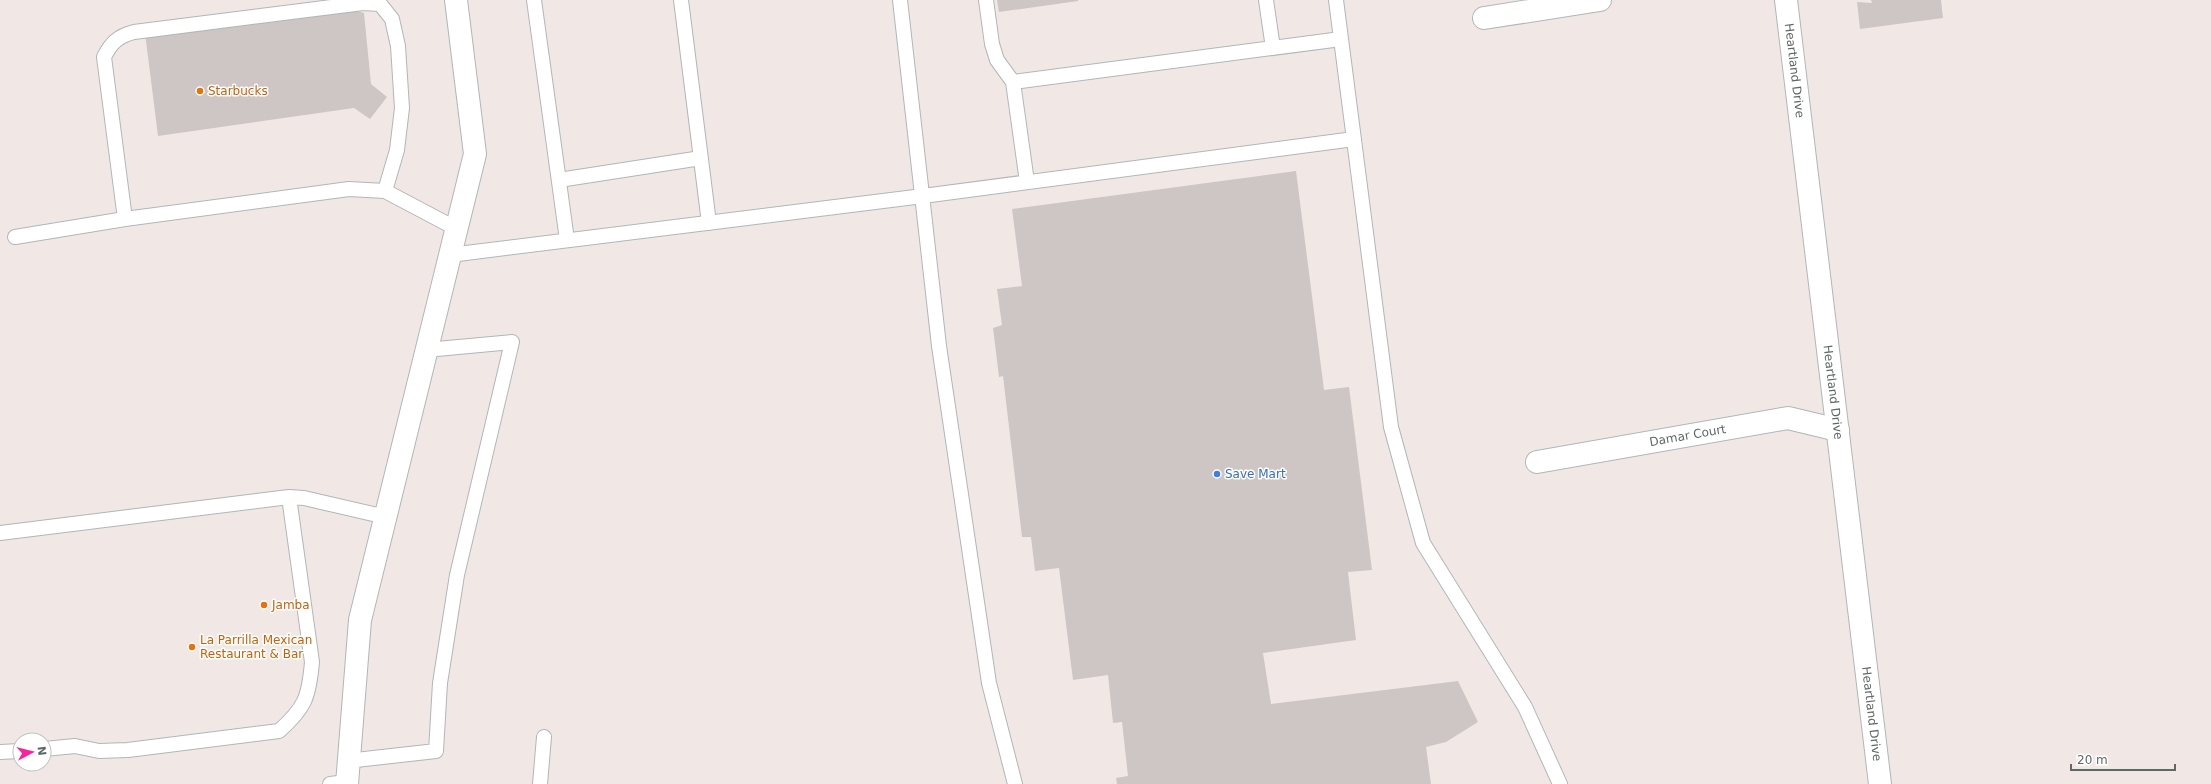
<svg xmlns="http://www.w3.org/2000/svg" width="2211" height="784" font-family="'DejaVu Sans',sans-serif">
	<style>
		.building { fill: #cec5c5 }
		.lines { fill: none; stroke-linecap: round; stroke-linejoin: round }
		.lane-casing { stroke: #afb7b7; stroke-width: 16 }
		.street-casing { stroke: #afb7b7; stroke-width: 24 }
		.lane { stroke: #fff; stroke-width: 14 }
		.street { stroke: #fff; stroke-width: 22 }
		.food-dot { fill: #e8710a; stroke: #fff; stroke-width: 1.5 }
		.shop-dot { fill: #3f7fe0; stroke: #fff; stroke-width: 1.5 }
		.labels { text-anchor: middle; stroke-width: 3; stroke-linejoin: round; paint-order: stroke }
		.street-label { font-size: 12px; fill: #5e6867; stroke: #fff }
		.food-label { font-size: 12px; fill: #c56008; stroke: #fff; text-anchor: start }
		.shop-label { font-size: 12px; fill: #366cbe; stroke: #fff; text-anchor: start }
	</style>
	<rect width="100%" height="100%" fill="#f1e8e6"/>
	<path class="building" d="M997 0H1078V1L999 12Z
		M1871 0H1941L1943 18 1860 29 1857 2 1872 3Z
		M345 7 364 13 371 84 387 97 370 119 354 108 158 136 145 33Z
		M1296 171 1324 390 1349 387 1372 570 1348 572 1356 640 1263 653 1271 704 1458 681 1478 722 1446 742 1426 747 1431 784H1117L1116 778 1128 776 1122 722 1113 723 1108 675 1073 680 1059 568 1035 571 1031 537H1022L1003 376 999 377 993 328 1002 325 997 289 1022 286 1012 209Z"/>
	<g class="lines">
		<g class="lane-casing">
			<path id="lane" d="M534 0 567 240
				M681 0 709 223
				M900 0 939 346 989 683 1015 784
				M986 0 992 44 997 60 1013 82
				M1266 0 1273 48
				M1336 0 1391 427 1423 543 1525 707 1560 784
				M559 180 701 158
				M1027 182 1013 82 1341 39
				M125 219 104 57C111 43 118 36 134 32L363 3 380 4 392 19 398 46 402 108 397 150 385 191
				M15 237 125 219 349 189 385 191 457 229
				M450 255 923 196 1354 139
				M0 533 289 497 304 498 386 517
				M44 749 75 746 99 751 128 750 279 731C305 708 309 697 312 662L289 497
				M0 752 20 751
				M347 761 436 751 440 683 457 575 512 342 426 350
				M330 784 347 782
				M540 784 544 737"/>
		</g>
		<g class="street-casing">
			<g id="street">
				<path id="s1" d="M1786 0 1880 784"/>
				<path d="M1484 18 1600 0"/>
				<path id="s2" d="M1537 462 1788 418 1838 430"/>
				<path d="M347 784 360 620 475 154 456 0"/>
			</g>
		</g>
		<use href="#lane" class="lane"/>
		<use href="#street" class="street"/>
	</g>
	<g class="food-dot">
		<circle cx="200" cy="91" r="4"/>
		<circle cx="264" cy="605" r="4"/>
		<circle cx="192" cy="647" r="4"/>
	</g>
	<circle class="shop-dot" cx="1217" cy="474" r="4"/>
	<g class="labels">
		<g class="street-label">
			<text dy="4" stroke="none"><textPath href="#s1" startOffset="71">Heartland Drive</textPath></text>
			<text dy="4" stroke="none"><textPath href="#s1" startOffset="395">Heartland Drive</textPath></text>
			<text dy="4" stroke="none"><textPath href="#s2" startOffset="153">Damar Court</textPath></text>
			<text dy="4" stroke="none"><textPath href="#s1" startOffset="719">Heartland Drive</textPath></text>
		</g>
		<g class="food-label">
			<text x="208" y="95">Starbucks</text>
			<text x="272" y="609">Jamba</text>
			<text x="200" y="644">La Parrilla Mexican<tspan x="200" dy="14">Restaurant &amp; Bar</tspan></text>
		</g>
		<g class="shop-label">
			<text x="1225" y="478">Save Mart</text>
		</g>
	</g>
	<g transform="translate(32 752) rotate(83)"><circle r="19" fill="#ffffff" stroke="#bfc3c2"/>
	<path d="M0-3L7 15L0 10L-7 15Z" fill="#f9249d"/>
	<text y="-6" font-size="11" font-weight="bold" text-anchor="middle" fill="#5e6867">N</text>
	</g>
	<path d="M2071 764v6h104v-6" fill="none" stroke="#5e6867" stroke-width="2"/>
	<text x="2077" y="764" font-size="12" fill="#5e6867" stroke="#ffffff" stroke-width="3" paint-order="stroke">20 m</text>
</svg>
